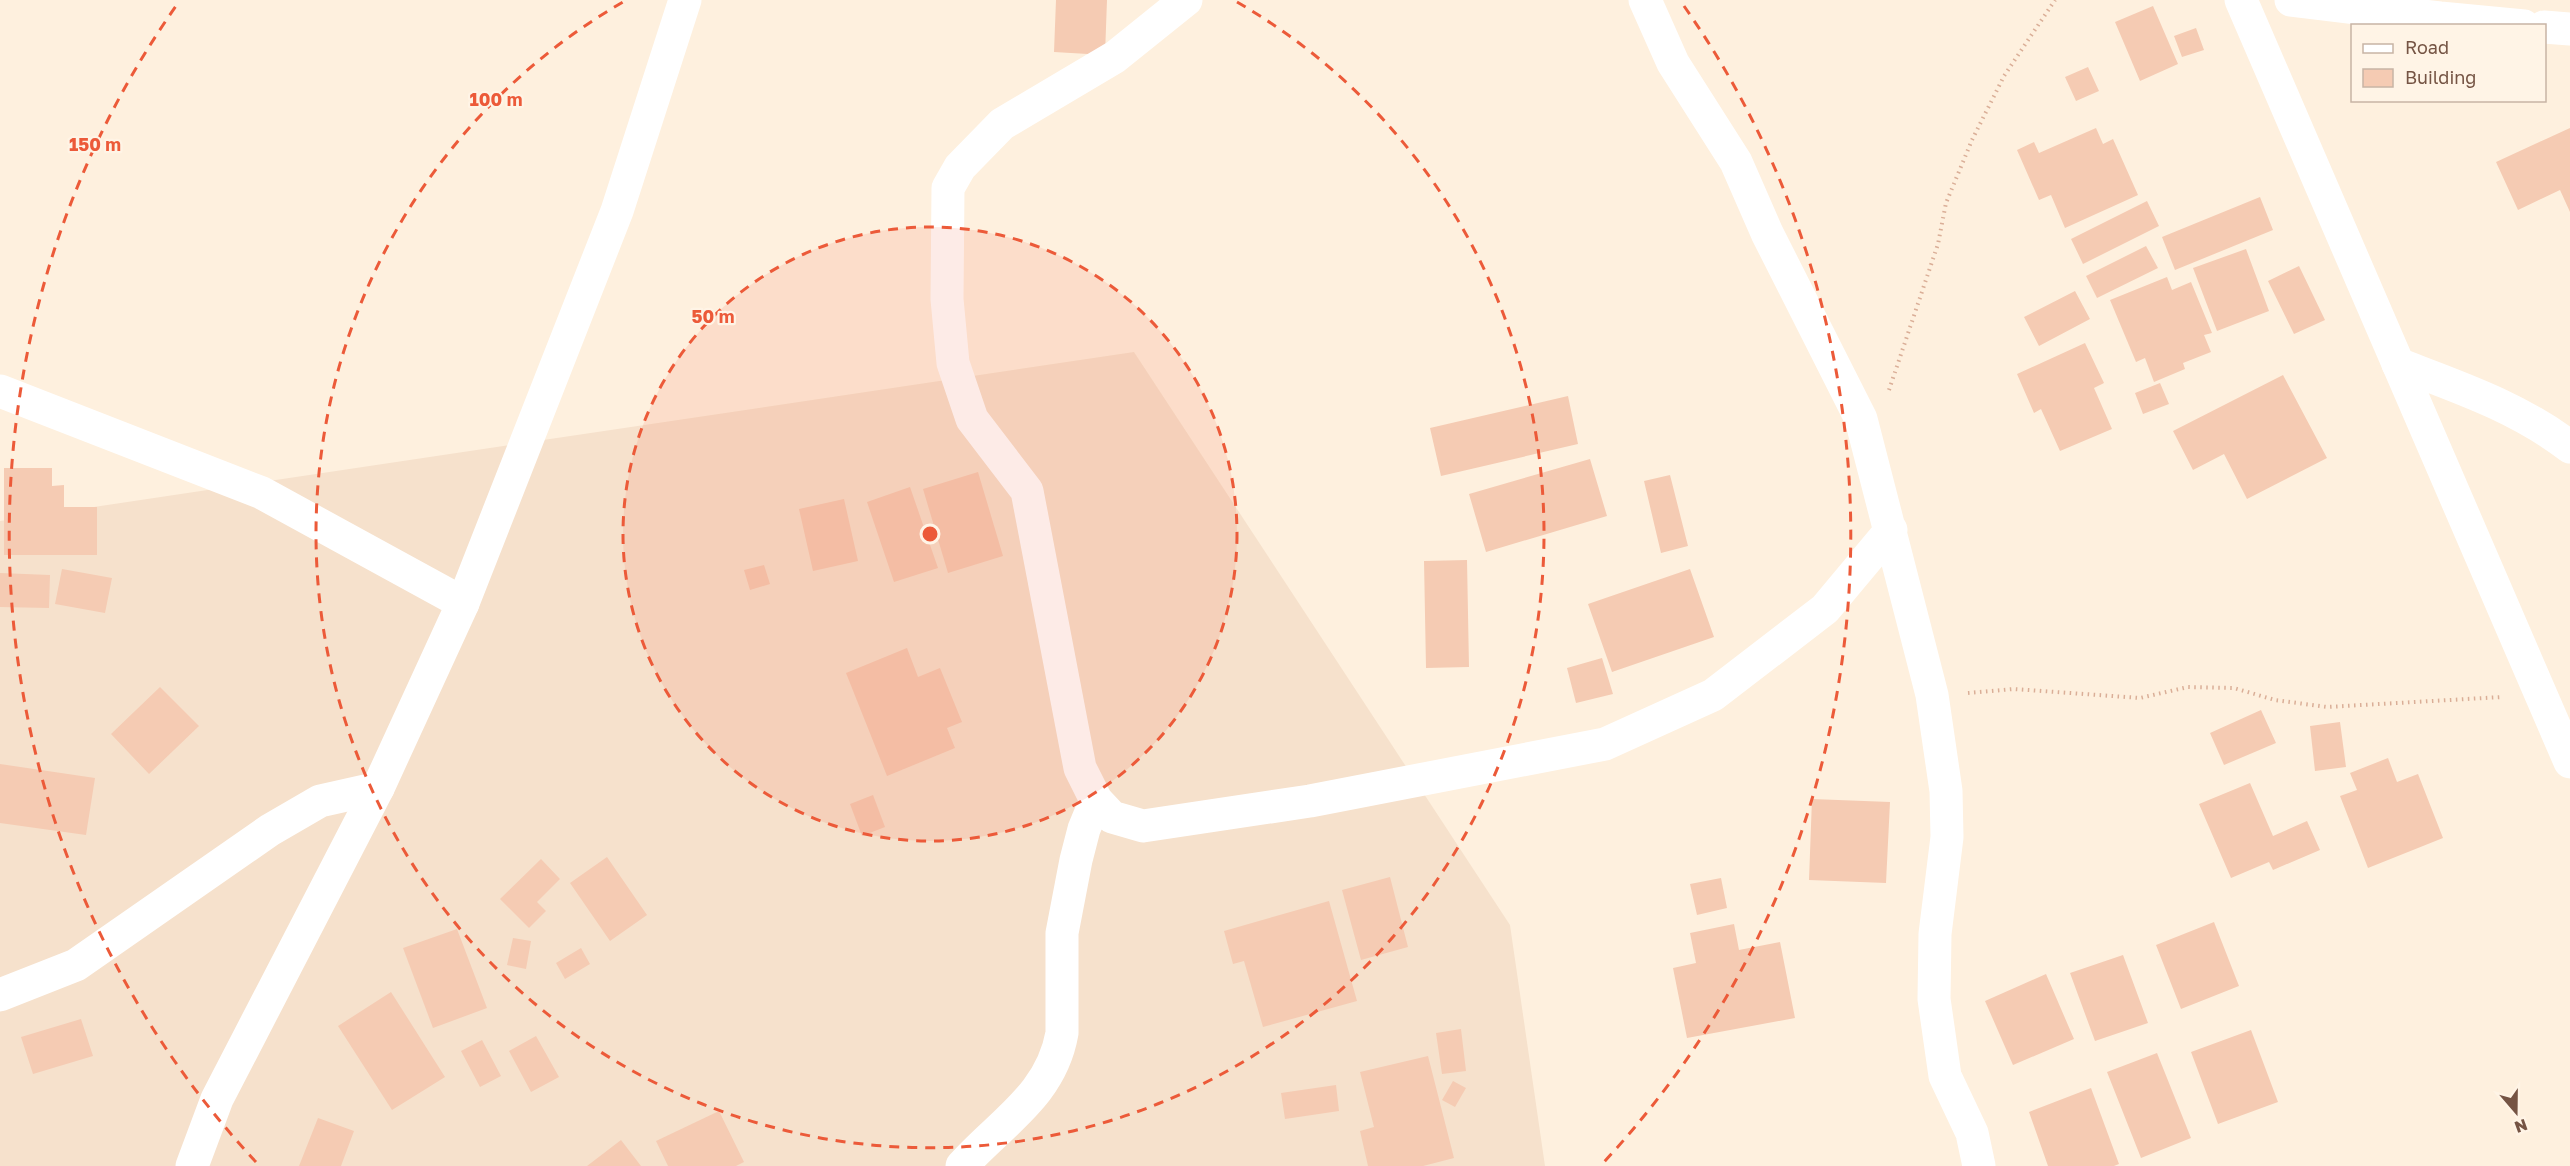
<svg xmlns="http://www.w3.org/2000/svg" width="2570" height="1166" font-family="'Golos Text',sans-serif">
	<style>
		.residential { fill: #f6e1cc }
		.building { fill: #f5cbb3 }
		.lines { fill: none; stroke-linecap: round; stroke-linejoin: round }
		.path { stroke: #daae97; stroke-width: 4; stroke-dasharray: 1.5 4.5; stroke-linecap: butt }
		.street { stroke: #fff; stroke-width: 33 }
		.secondary { stroke: #fff; stroke-width: 33 }
		.ring { fill: none; stroke: #ec5a39; stroke-width: 3; stroke-dasharray: 10 8 }
		.centre { fill: #ec5a39; stroke: #fff4e6; stroke-width: 3 }
		.ring-label { font-size: 18px; text-anchor: middle; font-weight: bold; fill: #ec5a39; stroke: #fff4e6; stroke-width: 4.5; stroke-linejoin: round; paint-order: stroke }
	</style>
	<rect width="100%" height="100%" fill="#fef0de"/>
	<path class="residential" d="M1134 352 1510 925 1545 1166H0V521Z"/>
	<path class="building" d="M1056 0H1107L1105 55 1054 52Z
		M2153 6 2178 64 2140 81 2115 22Z
		M2196 28 2204 50 2182 57 2174 36Z
		M2088 67 2099 91 2076 101 2065 77Z
		M2096 128 2103 144 2113 139 2138 195 2065 228 2051 195 2039 200 2017 150 2034 142 2039 153Z
		M2570 128V212L2560 190 2518 210 2496 162Z
		M2260 197 2273 230 2175 270 2162 237Z
		M2147 201 2159 226 2083 264 2071 239Z
		M2146 246 2158 268 2097 298 2086 276Z
		M2246 249 2269 311 2217 331 2193 268Z
		M2299 266 2325 320 2294 334 2268 281Z
		M2167 277 2172 290 2191 282 2212 333 2204 335 2211 352 2183 363 2185 369 2154 382 2145 358 2136 362 2110 300Z
		M2075 291 2090 319 2039 346 2024 317Z
		M2085 343 2104 383 2094 388 2112 429 2060 451 2041 409 2034 413 2017 374Z
		M2283 375 2327 458 2247 499 2224 454 2193 470 2173 431Z
		M2160 383 2169 404 2143 414 2135 393Z
		M1568 396 1578 444 1441 476 1430 428Z
		M1590 459 1607 516 1486 552 1469 494Z
		M4 468H52V486L64 485V507H97V555H4Z
		M978 472 1003 556 948 573 923 489Z
		M1670 475 1688 546 1661 553 1644 481Z
		M910 487 938 568 894 582 867 502Z
		M844 499 858 561 813 571 799 509Z
		M1467 560 1469 667 1426 668 1424 561Z
		M764 565 770 584 750 590 744 570Z
		M62 569 112 578 105 613 55 604Z
		M1690 569 1714 637 1612 672 1588 604Z
		M0 573 50 575 49 608 0 607Z
		M907 648 918 677 940 668 962 722 947 728 955 748 887 776 846 673Z
		M1602 658 1613 694 1576 703 1567 668Z
		M160 687 199 726 149 774 111 734Z
		M2261 710 2276 743 2224 765 2210 733Z
		M2340 722 2346 767 2315 771 2310 726Z
		M2388 758 2397 782 2418 774 2443 838 2368 868 2340 796 2357 790 2350 773Z
		M0 764 95 778 86 835 0 823Z
		M2250 783 2273 836 2307 821 2320 850 2273 870 2269 862 2231 878 2199 804Z
		M873 795 885 827 862 836 850 804Z
		M1812 799 1890 802 1886 883 1809 880Z
		M607 857 647 915 610 941 570 883Z
		M541 859 560 879 537 902 546 911 529 928 500 899Z
		M1390 877 1408 947 1361 960 1342 890Z
		M1721 878 1727 908 1697 915 1690 884Z
		M1329 901 1357 1001 1263 1027 1244 961 1233 964 1224 931Z
		M2214 922 2239 986 2181 1009 2156 945Z
		M1734 924 1739 950 1780 942 1795 1018 1687 1038 1673 968 1696 963 1690 933Z
		M457 929 487 1008 433 1028 403 948Z
		M513 938 531 941 526 969 507 965Z
		M581 948 590 964 565 979 556 963Z
		M2123 955 2148 1023 2095 1041 2070 973Z
		M2046 974 2074 1039 2013 1065 1985 1001Z
		M391 992 445 1077 392 1110 338 1026Z
		M81 1019 93 1056 33 1074 21 1037Z
		M1461 1029 1466 1071 1442 1074 1436 1033Z
		M2251 1030 2278 1102 2218 1124 2191 1052Z
		M536 1036 559 1077 531 1092 509 1051Z
		M482 1040 501 1076 480 1087 461 1051Z
		M2157 1053 2191 1138 2141 1158 2107 1072Z
		M1428 1056 1454 1158 1423 1166H1368L1360 1131 1374 1127 1360 1072Z
		M1453 1081 1466 1088 1455 1107 1442 1100Z
		M1336 1085 1339 1111 1285 1119 1281 1093Z
		M2091 1088 2119 1164 2114 1166H2048L2029 1112Z
		M719 1111 744 1162 736 1166H668L656 1141Z
		M318 1118 354 1131 341 1166H299Z
		M621 1140 641 1166H587Z"/>
	<g class="lines">
		<path class="path" d="M1889 390 1938 244 1946 203 1972 140 2004 76 2055 0
			M1968 693 2014 689 2140 698 2188 687 2234 688 2275 700 2327 707 2502 697"/>
		<path class="street" d="M1186 0 1115 57 1002 124 960 167 948 188 947 299 953 363 972 419 1027 491 1080 768 1096 800 1112 817 1143 826 1310 801 1605 744 1713 695 1825 609 1891 530
			M1645 0 1673 63 1736 162 1767 233 1861 419 1932 695 1946 791 1947 837 1935 934 1934 999 1945 1076 1972 1133 1979 1166
			M2291 0 2440 18 2524 26
			M2544 27 2570 29
			M2398 364C2458 387 2518 407 2570 447
			M0 391 262 493 463 603
			M0 995 76 965 270 830 320 801 378 788
			M962 1166C1000 1123 1051 1096 1062 1033V933L1076 860 1084 829 1096 800"/>
		<path class="secondary" d="M2241 0 2570 762
			M192 1166 217 1099 378 788 463 603 617 211 685 0"/>
	</g>
	<circle cx="930" cy="534" r="307" fill="#ec5a39" fill-opacity=".12"/>
	<g class="ring">
		<circle cx="930" cy="534" r="307"/>
		<path d="M1237 2A614 614 0 1 1 623 2"/>
		<path d="M256 1162A921 921 0 0 1 176 6M1684 6A921 921 0 0 1 1604 1162"/>
	</g>
	<circle cx="930" cy="534" r="9" class="centre"/>
	<g class="ring-label">
		<text x="496" y="106">100 m</text>
		<text x="95" y="151">150 m</text>
		<text x="713" y="323">50 m</text>
	</g>
	<rect x="2351" y="24" width="195" height="78" fill="#fff4e6" stroke="#c8b4a5" stroke-width="1.5"/>
	<rect x="2363" y="44" width="30" height="9" fill="#ffffff" stroke="#c8b4a5" stroke-width="1.5"/>
	<text x="2405" y="54" font-size="18" fill="#755444">Road</text>
	<rect x="2363" y="69" width="30" height="18" fill="#f5cbb3" stroke="#c8b4a5" stroke-width="1.5"/>
	<text x="2405" y="84" font-size="18" fill="#755444">Building</text>
	<g transform="translate(2516 1112) rotate(160)" stroke="#fff4e6" stroke-width="4.5" paint-order="stroke">
	<path d="M0-4.5L10 22L0 15L-10 22Z" fill="#755444"/>
	<text y="-9" font-size="16" font-weight="bold" text-anchor="middle" fill="#755444">N</text>
	</g>
</svg>
